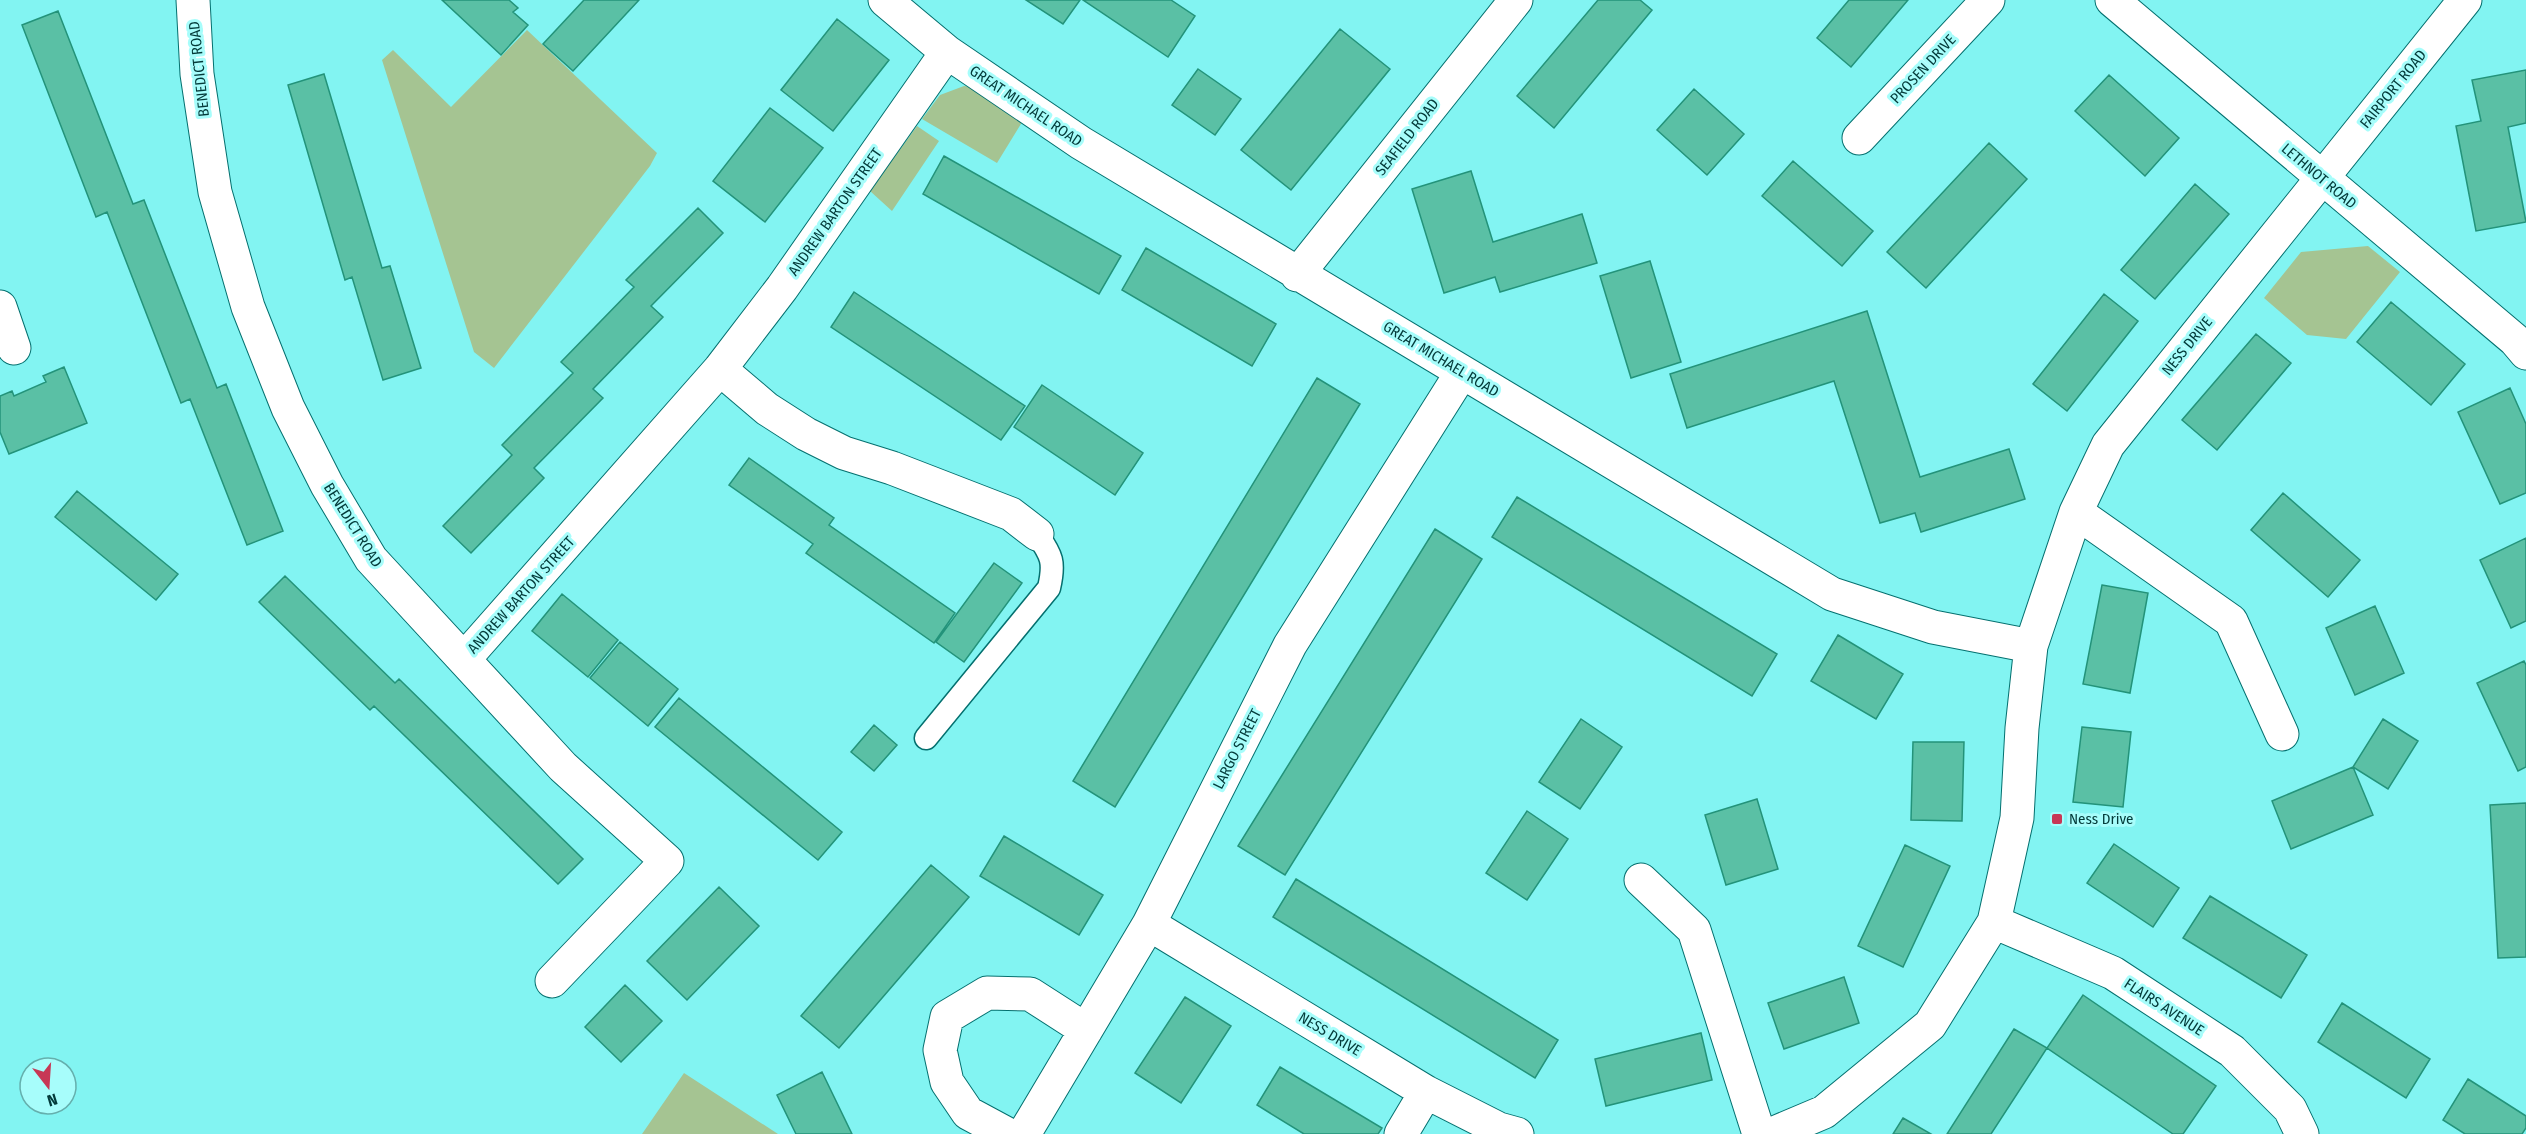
<svg xmlns="http://www.w3.org/2000/svg" width="2526" height="1134" font-family="'Fira Sans Condensed',sans-serif">
	<style>
		.green { fill: #a5c492 }
		.building { fill: #5ac0a5; stroke: #23937a; stroke-width: 1.5 }
		.lines { fill: none; stroke-linecap: round; stroke-linejoin: round }
		.service-casing { stroke: #04706f; stroke-width: 25 }
		.minor-casing { stroke: #04706f; stroke-width: 35 }
		.service { stroke: #fff; stroke-width: 22 }
		.minor { stroke: #fff; stroke-width: 33 }
		.poi-dot { fill: #c73755; stroke: #a7fdfb; stroke-width: 2 }
		.labels { text-anchor: middle; stroke-width: 6; stroke-linejoin: round; paint-order: stroke }
		.street-label { font-size: 15px; fill: #033a39; stroke: #a7fdfb }
		.poi-label { font-size: 15px; fill: #033a39; stroke: #a7fdfb; text-anchor: start }
	</style>
	<rect width="100%" height="100%" fill="#82f4f2"/>
	<path class="green" d="M527 30 657 153 650 166 494 368 474 352 382 60 393 50 451 107Z
		M964 86 975 87 1024 119 997 163 922 119 940 95Z
		M917 126 939 141 892 211 870 191Z
		M2368 246 2400 272 2346 339 2307 335 2264 298 2301 252Z
		M684 1073 778 1134H642Z"/>
	<path class="building" d="M442 0H509L518 8 513 12 528 25 501 55Z
		M584 0H639L573 71 543 44Z
		M1026 0H1080L1063 24Z
		M1083 0H1171L1195 16 1168 57Z
		M1598 0H1640L1652 10 1554 128 1517 96Z
		M1849 0H1908L1851 67 1817 38Z
		M58 11 133 204 144 200 217 388 226 384 283 531 247 545 190 399 181 403 107 212 96 217 22 25Z
		M837 19 889 60 833 131 781 90Z
		M1340 29 1390 69 1291 190 1241 150Z
		M1198 69 1241 99 1215 135 1172 105Z
		M2526 70V123L2508 127 2526 222 2476 231 2456 126 2481 121 2472 80Z
		M324 74 382 268 390 266 421 368 383 380 352 277 345 280 288 85Z
		M2109 75 2179 138 2145 176 2075 111Z
		M1694 89 1744 134 1707 175 1657 130Z
		M770 108 823 148 765 222 713 181Z
		M1989 143 2027 179 1926 288 1887 252Z
		M944 156 1121 256 1099 294 923 194Z
		M1793 161 1873 231 1842 266 1762 196Z
		M1471 171 1493 242 1582 214 1597 263 1500 292 1495 277 1444 293 1412 189Z
		M2195 184 2229 214 2155 299 2121 270Z
		M698 208 723 233 651 306 663 317 593 389 603 398 534 468 544 478 471 553 443 526 512 455 502 445 573 373 561 362 634 287 626 280Z
		M1146 248 1276 324 1252 366 1122 290Z
		M1650 261 1681 362 1631 378 1600 276Z
		M854 292 1025 406 1001 440 831 327Z
		M2104 294 2138 321 2067 411 2033 384Z
		M2391 302 2465 364 2431 405 2357 342Z
		M1867 311 1920 477 2009 449 2025 499 1921 532 1915 513 1880 523 1834 381 1687 428 1670 374Z
		M2256 334 2291 363 2217 450 2182 420Z
		M64 367 87 423 9 454 0 432V396L12 391 14 396 46 382 43 376Z
		M1317 378 1360 404 1115 807 1073 781Z
		M1042 385 1143 453 1115 495 1014 427Z
		M2510 388 2526 424V493L2500 504 2458 412Z
		M749 458 834 518 829 525 955 613 934 643 806 553 813 544 729 485Z
		M77 491 178 574 156 600 55 517Z
		M2283 493 2360 560 2328 597 2251 530Z
		M1517 497 1777 654 1752 696 1492 537Z
		M1435 529 1482 559 1285 875 1238 846Z
		M2526 538V621L2511 628 2480 560Z
		M994 563 1022 583 964 662 936 642Z
		M285 576 395 683 399 679 583 859 558 884 374 706 370 710 259 602Z
		M2102 585 2148 593 2130 693 2083 684Z
		M562 594 618 640 588 677 532 631Z
		M2375 606 2404 673 2355 695 2326 628Z
		M1838 635 1903 674 1876 719 1811 681Z
		M620 642 678 689 648 726 590 678Z
		M2524 661 2526 665V767L2518 771 2477 683Z
		M679 698 842 832 818 860 655 727Z
		M1581 719 1622 747 1580 809 1539 782Z
		M2383 719 2418 741 2388 789 2353 767Z
		M874 725 897 745 874 771 851 752Z
		M2082 727 2131 732 2123 807 2073 802Z
		M1913 742H1964L1962 821 1911 820Z
		M2353 767 2373 815 2291 849 2272 801Z
		M1757 799 1778 869 1726 885 1705 815Z
		M2526 803V957L2498 958 2490 805Z
		M1527 811 1568 839 1527 900 1486 873Z
		M1004 836 1103 895 1079 935 980 876Z
		M2114 844 2179 888 2153 927 2087 883Z
		M1905 845 1950 866 1903 967 1858 946Z
		M931 865 969 897 839 1048 801 1016Z
		M1296 879 1558 1040 1535 1078 1273 917Z
		M719 887 759 926 687 1000 647 961Z
		M2210 896 2307 955 2281 998 2183 938Z
		M1844 977 1859 1023 1784 1049 1768 1003Z
		M625 985 662 1021 621 1062 585 1027Z
		M2083 995 2216 1086 2183 1134H2173L2047 1048Z
		M1185 997 1231 1026 1181 1103 1135 1073Z
		M2342 1003 2430 1059 2406 1098 2318 1042Z
		M2014 1029 2047 1048 1991 1134H1947Z
		M1701 1033 1712 1080 1606 1106 1595 1059Z
		M1280 1067 1382 1128 1378 1134H1304L1257 1105Z
		M822 1072 852 1134H796L777 1095Z
		M2468 1079 2526 1116V1128L2522 1134H2465L2443 1120Z
		M1903 1118 1931 1134H1893Z"/>
	<g class="lines">
		<g class="service-casing">
			<path id="service" d="M926 738 1049 588C1055 562 1052 556 1037 534"/>
		</g>
		<g class="minor-casing">
			<path id="minor" d="M193 0 197 74 215 192 248 307 288 408 327 485 371 559 563 767 667 861 552 981
				M885 0 947 52 1081 143 1832 594 1933 627 2031 646
				M2112 0 2515 340 2526 353
				M1859 138 1988 0
				M1297 275 1516 0
				M0 307 14 348
				M720 369 767 409 806 434 844 453 892 468 1011 514 1037 534
				M2076 512 2231 621 2282 734
				M465 658 720 369 782 288 947 52
				M1641 880 1694 930 1759 1134
				M1994 922 2113 973 2232 1051 2290 1109 2302 1134
				M1149 924 1426 1092 1499 1129 1517 1134
				M1007 1134 968 1113 947 1082 940 1050 947 1017 987 993 1030 994 1086 1030
				M1024 1134 1149 924 1290 645 1462 372
				M1401 1134 1426 1092
				M1772 1134 1824 1112 1930 1025 1994 922 2017 818 2022 728 2031 646 2076 512 2108 445 2465 0"/>
		</g>
		<use href="#service" class="service"/>
		<use href="#minor" class="minor"/>
	</g>
	<rect class="poi-dot" x="2051" y="813" width="12" height="12" rx="3"/>
	<g class="labels">
		<g class="street-label">
			<text transform="translate(199 69) rotate(-96)" y="5">BENEDICT ROAD</text>
			<text transform="translate(1923 69) rotate(-47)" y="5">PROSEN DRIVE</text>
			<text transform="translate(2393 89) rotate(-51)" y="5">FAIRPORT ROAD</text>
			<text transform="translate(1026 106) rotate(34)" y="5">GREAT MICHAEL ROAD</text>
			<text transform="translate(1407 137) rotate(-52)" y="5">SEAFIELD ROAD</text>
			<text transform="translate(2319 176) rotate(40)" y="5">LETHNOT ROAD</text>
			<text transform="translate(835 212) rotate(-55)" y="5">ANDREW BARTON STREET</text>
			<text transform="translate(2187 346) rotate(-51)" y="5">NESS DRIVE</text>
			<text transform="translate(1441 359) rotate(31)" y="5">GREAT MICHAEL ROAD</text>
			<text transform="translate(353 525) rotate(58)" y="5">BENEDICT ROAD</text>
			<text transform="translate(521 595) rotate(-48)" y="5">ANDREW BARTON STREET</text>
			<text transform="translate(1237 749) rotate(-63)" y="5">LARGO STREET</text>
			<text transform="translate(2164 1007) rotate(33)" y="5">FLAIRS AVENUE</text>
			<text transform="translate(1330 1034) rotate(31)" y="5">NESS DRIVE</text>
		</g>
		<g class="poi-label">
			<text x="2069" y="824">Ness Drive</text>
		</g>
	</g>
	<g transform="translate(48 1086) rotate(163)"><circle r="28" fill="#a7fdfb" stroke="#65afad" stroke-width="1.5"/>
	<path d="M0-4.5L10 22L0 15L-10 22Z" fill="#c73755"/>
	<text y="-9" font-size="16" font-weight="bold" text-anchor="middle" fill="#033a39">N</text>
	</g>
</svg>
